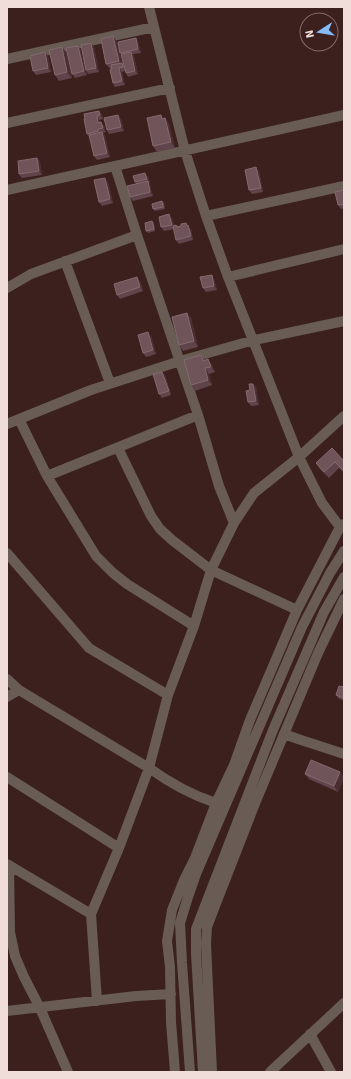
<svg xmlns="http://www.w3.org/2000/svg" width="351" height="1079" font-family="Signika,sans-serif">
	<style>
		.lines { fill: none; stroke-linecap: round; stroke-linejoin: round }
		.minor { stroke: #685c55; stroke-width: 10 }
		.wall { fill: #60444b }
		.shaded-wall { fill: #4b2e32 }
		.building { fill: #6f545a; stroke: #846a6e }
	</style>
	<rect width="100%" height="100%" fill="#3b201d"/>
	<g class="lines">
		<path class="minor" d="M149 7 185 151 206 216 228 277 299 457 322 503 340 527
			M7 59 154 27
			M7 123 170 88
			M115 166 137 235 198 415 219 486 234 523
			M7 190 344 115
			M206 216 344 186
			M65 261 110 383
			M228 277 344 249
			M7 288 31 274 137 235
			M19 419 47 476 96 556 113 573 127 584 194 626
			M7 424 91 390 180 361 254 340 344 321
			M118 448 151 516 160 529 172 540 211 570 297 610
			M47 476 198 415
			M7 553 89 648 168 695
			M7 679 19 690
			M7 697 19 690 149 768C170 783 191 795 216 803
			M284 734 298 739 344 754
			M7 777 119 848
			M7 864 91 914
			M9 865 10 932 15 956 24 977 40 1008 68 1072
			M97 1001 91 914 119 848 149 768 168 695 194 626 211 570 234 523 254 493 299 457 344 416
			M7 1011 136 996 171 994
			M310 1034 331 1072
			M175 1072 171 1022 170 967 167 941 172 910 184 880 195 858 216 803 234 765 250 720 297 610 340 527 344 524
			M190 1072 182 963 180 923 188 897 196 874 302 627 330 573 344 551
			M203 1072 196 954V929L273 730 324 612 344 577
			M212 1072 206 944 207 927 215 906 256 801 318 653 344 599
			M270 1072 344 1003"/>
	</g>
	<path class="wall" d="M136 38 138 42 141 53 133 54 134 56 138 74 128 77 125 71 122 72 125 85 115 87 113 83 110 69 106 64 117 42 122 63 124 66 122 54 120 53Z
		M91 43 94 47 99 72 88 74 86 70Z
		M80 49 87 75 75 78 72 74Z
		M45 52 48 56 51 72 36 75 33 71Z
		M66 52 72 78 59 81 55 75Z
		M99 111 102 115 103 119 99 120 100 122H101L104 126 106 132 103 133 105 136 110 157 97 160 94 156 90 137 87 134 85 119Z
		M161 115 163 119 165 118 169 124 175 148 157 152 153 146Z
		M121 119 124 131 109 134 107 130Z
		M37 158 40 162 42 175 22 178 19 174Z
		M259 171 263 192 252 194 249 190Z
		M148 177 150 183H149L150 185 153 196 133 201 130 197 136 184 135 182Z
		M108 182 113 203 102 206 99 202Z
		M344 190V208L341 209 338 205Z
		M162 201 164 203 165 209 155 211 153 209Z
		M172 218 174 226 176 225 178 227 188 226 191 229 193 240 179 244 176 240 174 229 164 231 161 227Z
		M152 221 154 223 155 231 148 233 146 231Z
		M214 279 217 290 206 292 203 288Z
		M140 281 143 291 120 299 117 295Z
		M187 313 191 318 198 347 183 351 179 345Z
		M151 336 156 354 146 357 143 353Z
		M201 355 205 360 208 359 212 365 215 372 209 374 212 385 195 391 191 385Z
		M165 375 171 395 162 398 159 394Z
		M256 387 259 405 251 406 248 402 250 390Z
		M344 461V473L339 468 329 478 320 469 316 463Z
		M344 687V701L338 698 336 695Z
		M340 772 344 778 338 792 309 779 305 774Z"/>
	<path class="shaded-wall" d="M113 36 117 42 123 67 119 61Z
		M136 38 138 42 141 53 138 49Z
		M91 43 94 47 99 72 96 68Z
		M78 46 80 49 87 75 84 71Z
		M62 47 66 52 72 78 67 72Z
		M45 52 48 56 51 72 48 68Z
		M131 52 134 56 138 74 135 71Z
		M119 68 122 72 125 85 122 81Z
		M99 111 102 115 103 119 100 115Z
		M118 115 121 119 124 131 121 127Z
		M97 116 99 120 101 127 98 123Z
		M165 118 169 124 175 148 171 142Z
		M101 122 104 126 106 132 103 128Z
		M102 132 105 136 110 157 107 153Z
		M37 158 40 162 42 175 39 171Z
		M256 167 259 171 263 192 261 188Z
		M145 173 148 177 150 183 147 179Z
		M105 178 108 182 113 203 110 199Z
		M148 181 150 185 153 196 150 192Z
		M169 214 172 218 175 228 172 225Z
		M186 223 191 229 193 240 191 236Z
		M212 275 214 279 217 290 214 286Z
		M137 277 140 281 143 291 140 287Z
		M187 313 191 318 198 347 194 341Z
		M148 332 151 336 156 354 153 350Z
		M208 359 212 365 215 372 211 367Z
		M205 368 209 374 212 385 208 380Z
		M162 372 165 375 171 395 169 391Z
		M253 384 256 387 259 405 256 401Z
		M340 772 344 778 338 792 334 786Z"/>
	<path class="building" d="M113 36 119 61 106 64 101 39Z
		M136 38 138 49 120 53 118 42Z
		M91 43 96 68 86 70 81 45Z
		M78 46 84 71 72 74 66 48Z
		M62 47 67 72 55 75 49 50Z
		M45 52 48 68 33 71 30 56Z
		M131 52 135 71 126 73 121 54Z
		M122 63 123 67 119 68 122 81 113 83 110 70 112 69 111 65Z
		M99 111 100 115 97 116 98 123 101 122 103 128 98 129V131L87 134 84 119H85L84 114Z
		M118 115 121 127 107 130 104 118Z
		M161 115 162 119 165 118 171 142 153 146 147 118Z
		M102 132 107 153 94 156 89 135Z
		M37 158 39 171 19 174 18 161Z
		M256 167 261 188 249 190 245 170Z
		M145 173 147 179 135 182 133 176Z
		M105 178 110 199 99 202 94 180Z
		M148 181 150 192 130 197 127 186Z
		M344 190V204L338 205 335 192Z
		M162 201 163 207 153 209 152 204Z
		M169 214 172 225 161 227 159 217Z
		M152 221 154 229 146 231 145 223Z
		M186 223 187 226 188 225 191 236 176 240 173 226 176 225 177 227 181 226V224Z
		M212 275 214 286 203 288 200 277Z
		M137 277 140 287 117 295 114 284Z
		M187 313 194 341 179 345 172 317Z
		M148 332 153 350 143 353 138 335Z
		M201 355 203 361 208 359 211 367 205 368 208 380 191 385 184 360Z
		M162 372 169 391 159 394 153 374Z
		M249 384H253L256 401 248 402 246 391 250 390Z
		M332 448 344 461V469L343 470 335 462 324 472 316 463Z
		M339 686 344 687V698L336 695Z
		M311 760 340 772 334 786 305 774Z"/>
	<rect width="351" height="1079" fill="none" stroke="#f0ddda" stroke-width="16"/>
	<g transform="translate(319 32) rotate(258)"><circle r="19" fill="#3b201d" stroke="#836c69"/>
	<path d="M0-3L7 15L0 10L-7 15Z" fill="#84bcfb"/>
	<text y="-6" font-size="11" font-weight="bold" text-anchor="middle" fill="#f0ddda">N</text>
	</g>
</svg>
